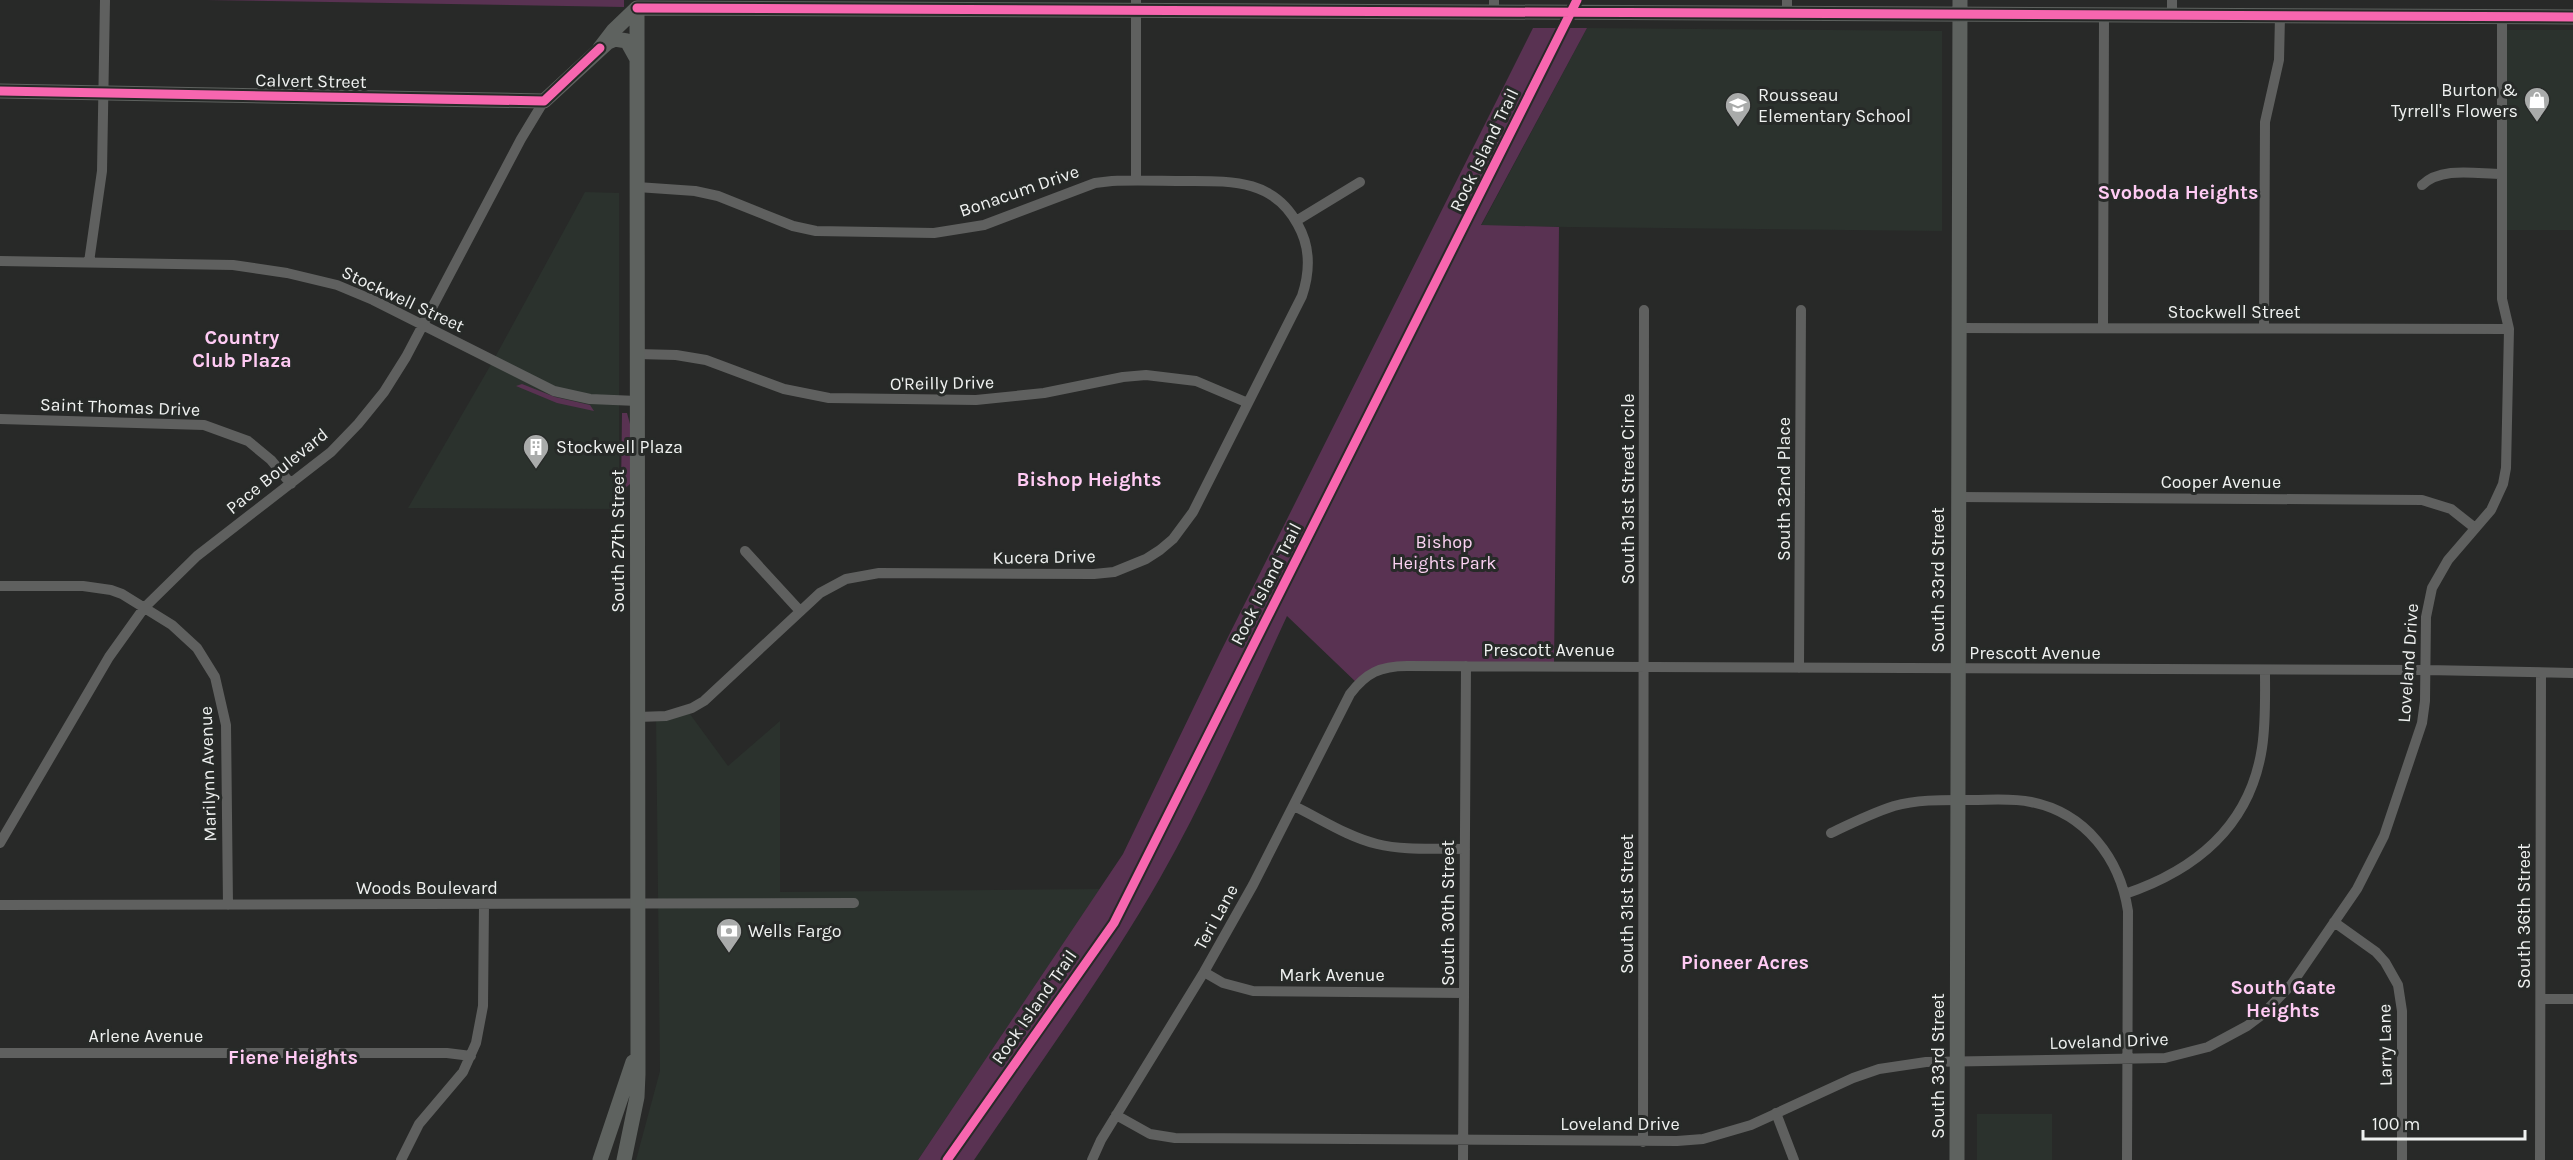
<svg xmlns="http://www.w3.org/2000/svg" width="2573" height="1160" font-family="Karla,sans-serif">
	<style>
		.built { fill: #2b322d }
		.green { fill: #593252 }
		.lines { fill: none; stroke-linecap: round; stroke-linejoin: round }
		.street { stroke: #5f605f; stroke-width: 10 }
		.secondary { stroke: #5e625f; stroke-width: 15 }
		.cycleway-casing { stroke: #272a28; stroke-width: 13 }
		.cycleway { stroke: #f766af; stroke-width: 9 }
		.labels { text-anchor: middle; stroke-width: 6; stroke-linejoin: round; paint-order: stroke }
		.street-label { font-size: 18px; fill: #eff1f0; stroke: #272a28 }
		.poi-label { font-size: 18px; fill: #eff1f0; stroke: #272a28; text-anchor: start }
		.park-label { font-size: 18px; fill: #fbd2f2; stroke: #272a28 }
		.neighbourhood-label { font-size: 20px; font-weight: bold; fill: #ffcbf4; stroke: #272a28 }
	</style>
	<rect width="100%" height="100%" fill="#282928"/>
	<path class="built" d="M1587 28 1942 31V231L1481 226Z
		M2502 30H2573V230H2502Z
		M585 192 619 193V509L408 508 493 361Z
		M687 710 728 766 780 721V892L1100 889 918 1160H636L660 1071 656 716Z
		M1977 1114H2052V1160H1977Z"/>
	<path class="green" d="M206 0H624V7Z
		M1533 28H1587L1481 225 1559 227 1554 666H1393L1358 684 1287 616C1246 704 1208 794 1160 878 1104 976 1037 1067 974 1160H918L1123 854 1220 653Z
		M522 384 555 397 590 405 594 411 557 403 516 386Z
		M622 413H627L630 424V484L621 492Z"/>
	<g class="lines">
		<path class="street" d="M1787 0V14
			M2172 0V16
			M1494 12V0
			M1136 180V0
			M2422 185C2442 166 2477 174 2502 174
			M637 187 695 191 718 196 793 226 816 231 934 233 984 225 1095 183 1112 181C1137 180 1162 181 1186 181 1231 181 1274 179 1298 225 1311 248 1310 272 1302 296L1193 512 1173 539 1160 550 1146 559 1114 572 1094 574 879 573 846 579 820 593 704 701 692 708 666 716 638 717
			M1296 221 1360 182
			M0 261 233 265 287 273 337 285 373 300 554 391 590 399 637 401
			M89 262 102 171 105 0
			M1959 328 2509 329
			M2103 328 2104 16
			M2264 328 2265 122 2279 60 2280 16
			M637 354 676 355 706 360 784 389 829 398 976 400 1044 393 1123 377 1146 375 1196 381 1248 403
			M0 419 204 425 248 441 271 460 291 484
			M1958 497 2422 500 2451 509 2475 528
			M745 551 800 611
			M0 586H83L111 590 122 594 172 625 197 648 215 677 226 725 228 905
			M1799 668 1801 310
			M1294 806C1321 819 1348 837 1377 844 1405 851 1436 848 1465 849
			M1831 833C1852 823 1872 813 1894 806 1919 799 1946 800 1972 800 1991 800 2012 798 2031 802 2086 813 2120 859 2128 911L2127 1160
			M0 843 109 657 144 608 197 556 331 452 358 424 384 392 406 357 521 139 544 101
			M2125 894C2196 870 2250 826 2262 748 2266 722 2265 696 2265 670
			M0 905 854 903
			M2334 922 2376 952 2385 962 2398 985 2402 1011V1160
			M1204 972 1223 983 1253 991 1464 993
			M2541 999H2573
			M0 1053H447L471 1056
			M1776 1113 1794 1160
			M1116 1115 1150 1134 1175 1138 1677 1141 1703 1139 1751 1125 1853 1078 1879 1069 1926 1062 2165 1058 2208 1047 2247 1026 2263 1014 2291 985 2357 889 2384 836 2422 723 2425 701 2426 617 2432 588 2448 560 2491 510 2503 484 2506 468 2509 329 2502 299V17
			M1643 1142 1644 310
			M401 1160 419 1124 463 1072 476 1043 483 1006 484 905
			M1092 1160 1101 1140 1204 972 1253 885 1350 694C1366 673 1380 666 1407 666L2426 670 2573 673
			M1463 1160 1466 666
			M2540 1160 2541 673"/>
		<path class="secondary" d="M600 48 613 31 637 8 2573 17
			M0 91 544 101 608 42 615 39 627 41 637 59
			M600 1160 633 1062
			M624 1160 637 1097 638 1074 637 8
			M1957 1160 1960 0"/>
		<g class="cycleway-casing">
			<path id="cycleway" d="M637 8 2573 17
				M0 91 544 101 600 48
				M947 1160 1114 923 1577 0"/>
		</g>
		<use href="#cycleway" class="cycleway"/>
	</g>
	<defs>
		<g id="shop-pin" transform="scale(1.35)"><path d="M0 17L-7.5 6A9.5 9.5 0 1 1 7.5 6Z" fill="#a9abaa" stroke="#272a28"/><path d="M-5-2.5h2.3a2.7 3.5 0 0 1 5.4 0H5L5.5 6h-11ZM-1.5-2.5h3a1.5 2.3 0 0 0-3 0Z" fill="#fff"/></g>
		<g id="school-pin" transform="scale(1.35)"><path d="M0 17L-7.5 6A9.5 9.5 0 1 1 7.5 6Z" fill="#a9abaa" stroke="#272a28"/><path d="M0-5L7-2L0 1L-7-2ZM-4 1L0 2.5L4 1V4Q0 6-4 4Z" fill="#fff"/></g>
		<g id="building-pin" transform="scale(1.35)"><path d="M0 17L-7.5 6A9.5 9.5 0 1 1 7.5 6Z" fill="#a9abaa" stroke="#272a28"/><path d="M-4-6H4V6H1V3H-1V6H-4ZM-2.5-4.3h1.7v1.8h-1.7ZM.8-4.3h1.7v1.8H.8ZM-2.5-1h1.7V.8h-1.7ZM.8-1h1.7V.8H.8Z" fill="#fff"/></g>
		<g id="bank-pin" transform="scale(1.35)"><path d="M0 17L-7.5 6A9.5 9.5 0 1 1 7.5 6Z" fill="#a9abaa" stroke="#272a28"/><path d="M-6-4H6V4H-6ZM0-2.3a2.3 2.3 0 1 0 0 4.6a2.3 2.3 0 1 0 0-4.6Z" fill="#fff"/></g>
	</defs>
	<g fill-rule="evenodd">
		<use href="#shop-pin" x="2537" y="100"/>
		<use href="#school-pin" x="1738" y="105"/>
		<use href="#building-pin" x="536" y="447"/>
		<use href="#bank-pin" x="729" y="931"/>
	</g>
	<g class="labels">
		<g class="street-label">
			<text transform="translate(311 81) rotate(1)" y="6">Calvert Street</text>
			<text transform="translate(1484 150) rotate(-64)" y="6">Rock Island Trail</text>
			<text transform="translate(1019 191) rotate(-19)" y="6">Bonacum Drive</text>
			<text transform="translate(403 299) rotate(25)" y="6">Stockwell Street</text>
			<text x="2234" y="318">Stockwell Street</text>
			<text transform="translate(942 383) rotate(-1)" y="6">O'Reilly Drive</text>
			<text transform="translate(120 407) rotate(2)" y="6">Saint Thomas Drive</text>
			<text transform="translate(277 471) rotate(-39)" y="6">Pace Boulevard</text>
			<text x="2221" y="488">Cooper Avenue</text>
			<text transform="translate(1628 489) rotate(-90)" y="6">South 31st Street Circle</text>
			<text transform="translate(1784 489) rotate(-90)" y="6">South 32nd Place</text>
			<text transform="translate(618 541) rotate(-90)" y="6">South 27th Street</text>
			<text transform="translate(1044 557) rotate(-1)" y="6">Kucera Drive</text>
			<text transform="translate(1938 580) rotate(-90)" y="6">South 33rd Street</text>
			<text transform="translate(1266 584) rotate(-63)" y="6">Rock Island Trail</text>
			<text x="1549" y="656">Prescott Avenue</text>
			<text x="2035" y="659">Prescott Avenue</text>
			<text transform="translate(2408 663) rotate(-86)" y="6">Loveland Drive</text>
			<text transform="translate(208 774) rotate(-92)" y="6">Marilynn Avenue</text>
			<text x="427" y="894">Woods Boulevard</text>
			<text transform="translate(1627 904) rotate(-90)" y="6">South 31st Street</text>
			<text transform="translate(1448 913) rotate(-90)" y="6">South 30th Street</text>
			<text transform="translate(2524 916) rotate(-90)" y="6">South 36th Street</text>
			<text transform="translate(1216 917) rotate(-61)" y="6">Teri Lane</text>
			<text x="1332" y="981">Mark Avenue</text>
			<text transform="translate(1034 1007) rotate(-55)" y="6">Rock Island Trail</text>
			<text x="146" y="1042">Arlene Avenue</text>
			<text transform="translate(2109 1041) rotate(-2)" y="6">Loveland Drive</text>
			<text transform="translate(2385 1045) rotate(-91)" y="6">Larry Lane</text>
			<text transform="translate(1938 1066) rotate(-90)" y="6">South 33rd Street</text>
			<text x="1620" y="1130">Loveland Drive</text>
		</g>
		<g class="poi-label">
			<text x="2518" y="96" text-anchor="end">Burton &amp;<tspan x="2518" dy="21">Tyrrell's Flowers</tspan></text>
			<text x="1758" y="101">Rousseau<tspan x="1758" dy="21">Elementary School</tspan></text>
			<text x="556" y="453">Stockwell Plaza</text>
			<text x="748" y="937">Wells Fargo</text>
		</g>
		<g class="park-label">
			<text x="1444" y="548">Bishop<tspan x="1444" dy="21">Heights Park</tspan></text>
		</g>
		<g class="neighbourhood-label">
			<text x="2178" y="199">Svoboda Heights</text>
			<text x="242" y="344">Country<tspan x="242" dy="23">Club Plaza</tspan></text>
			<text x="1089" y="486">Bishop Heights</text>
			<text x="1745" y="969">Pioneer Acres</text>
			<text x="2283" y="994">South Gate<tspan x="2283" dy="23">Heights</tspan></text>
			<text x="293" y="1064">Fiene Heights</text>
		</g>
	</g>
	<path d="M2363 1130v9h162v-9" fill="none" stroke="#eff1f0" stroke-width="3"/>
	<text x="2372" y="1130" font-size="18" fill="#eff1f0" stroke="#272a28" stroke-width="4.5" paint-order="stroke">100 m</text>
</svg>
